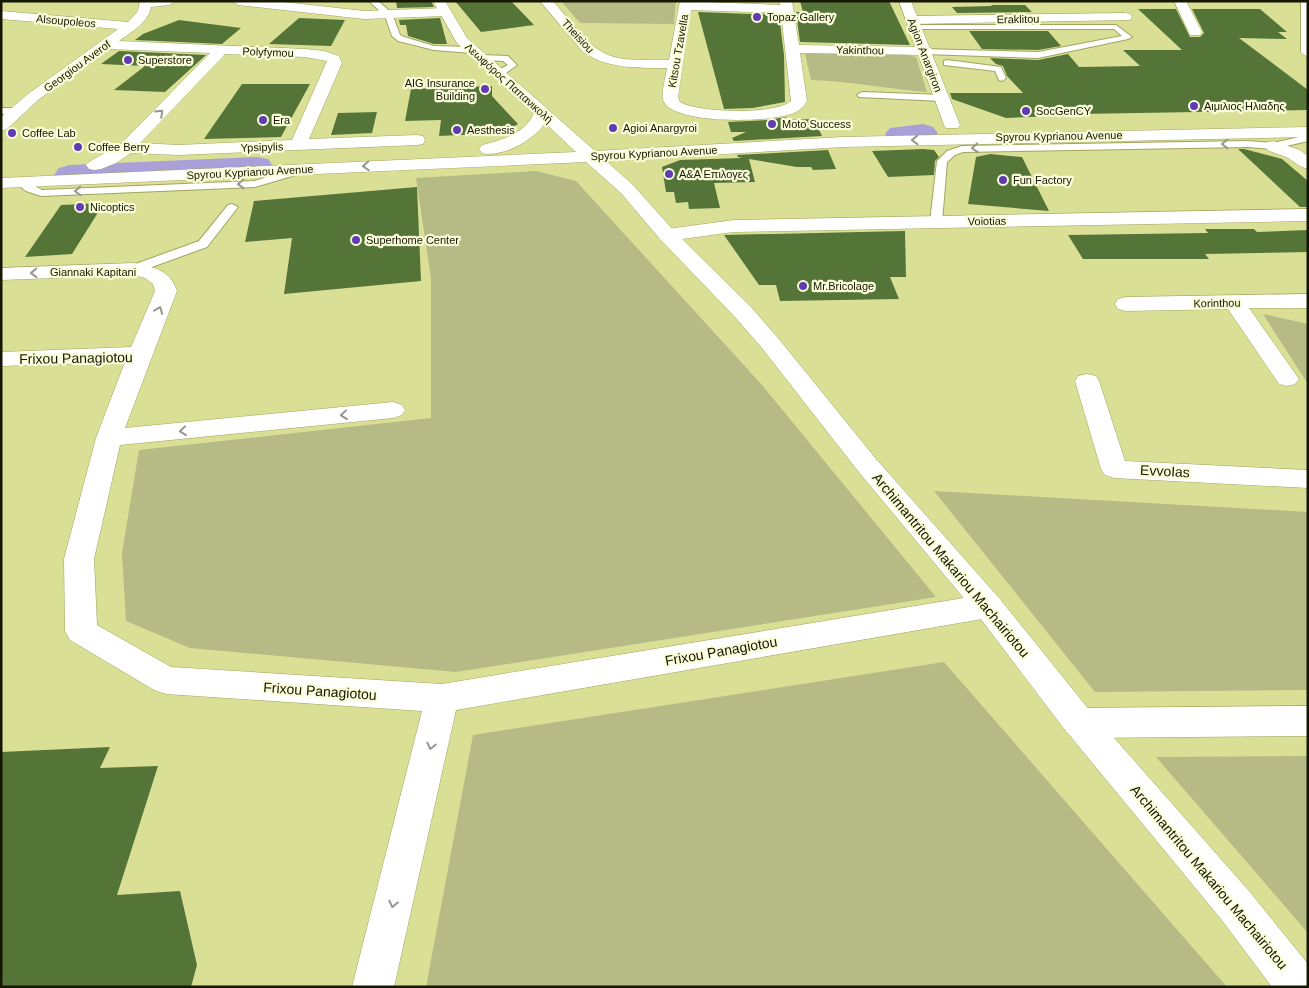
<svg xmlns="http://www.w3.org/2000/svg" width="1309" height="988" font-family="Arial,sans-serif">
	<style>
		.green { fill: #b6ba85 }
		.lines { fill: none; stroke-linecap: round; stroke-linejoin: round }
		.river { fill: #aaa0d9; fill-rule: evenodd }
		.building { fill: #557538 }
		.lane-casing { stroke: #a1a55e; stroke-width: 2 }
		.street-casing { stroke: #a1a55e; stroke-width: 1 }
		.secondary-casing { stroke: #a1a55e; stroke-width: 1 }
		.lane { fill: #fff; fill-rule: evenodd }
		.street { fill: #fff; fill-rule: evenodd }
		.secondary { fill: #fff; fill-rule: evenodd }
		.oneway { stroke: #96978c }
		.poi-dot { fill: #603bb3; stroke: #fafdd9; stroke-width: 2 }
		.labels { text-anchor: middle; stroke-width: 4.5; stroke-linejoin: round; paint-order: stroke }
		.far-poi-label { font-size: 11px; fill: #161700; stroke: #fafdd9; text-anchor: start }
		.far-street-label { font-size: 11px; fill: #161700; stroke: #fafdd9 }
		.street-label { font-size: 14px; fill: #161700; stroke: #fafdd9 }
	</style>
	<rect width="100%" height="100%" fill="#dadf96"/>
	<path class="green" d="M561 1H676L674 24 580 23Z
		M819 51 899 53 916 57 927 92C888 89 850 81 811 80L805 54Z
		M536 171 576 181 762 385 936 597 456 672 190 648 126 621 122 553 139 450 431 418V278L416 178Z
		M1263 314 1308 324V384Z
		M934 491 1308 512V690L1095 692Z
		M944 662 1227 987H426L473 735Z
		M1308 756V933L1156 757Z"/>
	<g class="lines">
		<path class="river" d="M923 124 933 127 938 133 933 139 900 143 890 140 885 134 890 128Z
			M257 157 268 159 273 166 268 173 257 175 70 185 59 182 54 175 59 168 70 165Z"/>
	</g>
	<path class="building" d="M396 1H431L434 7 397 8Z
		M455 1H511L534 25 481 32Z
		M800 1H889L910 45 800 42 796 12H803Z
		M991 5H1025L1032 12 957 13 952 7 992 6Z
		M1138 9H1176L1190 37H1200L1204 33 1192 9H1260L1287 32H1278L1287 39 1239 38 1308 90V110L1078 114 1079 115 1006 118 952 99 950 93H1023L1007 76 1003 66 996 64 990 58 1038 60 1068 54 1079 67 1140 66 1123 50H1182Z
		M698 12 779 15 784 55 785 102 753 108 724 109Z
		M299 18 345 20 331 46 269 44Z
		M440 18 447 44H434L408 36 406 25H400L399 20Z
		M179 20 241 28 222 44 135 40 143 34Z
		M969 31H1048L1061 46 1038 50 982 49Z
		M119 51 206 55 165 92 114 90 145 66 101 64Z
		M242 84H310L281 137 204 139Z
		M492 86V96L518 124 502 133 439 136 441 120 405 121 411 89Z
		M377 112 372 133 331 135 338 113Z
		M786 117V120L814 119 822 136 734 141 732 138 746 132H731L728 122 768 120Z
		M923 149 934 150 939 157 935 161 934 175 888 177 872 151Z
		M1238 149H1244L1282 159 1308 181V207H1300Z
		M828 150 836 169 813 170 811 167H797L749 159 755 182 714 183 720 208 689 209 688 202 676 203 674 192H666L662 167 680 160 742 158 738 157 737 155Z
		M990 154 1022 157 1049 211 968 204 976 157Z
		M417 187 421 281 284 294 292 238 245 242 254 201Z
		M104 203 72 254 25 257 61 205Z
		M1205 229H1254L1257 232 1308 230V252L1205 254 1209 259H1083L1068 235 1208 233Z
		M905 231 906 277H890L899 299 780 301 776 285H759L724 235Z
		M110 747 100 768 158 766 117 895 180 891 197 965 191 987H1V752Z"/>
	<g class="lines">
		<g class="lane-casing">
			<path id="lane" d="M369 1H378L392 13 400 35 404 37 434 46 472 47 476 50 472 53 434 50 398 41 392 36 385 16Z
				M912 25H1116L1132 37 1128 39 1038 58 926 54 923 53V49L1038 52 1122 36 1114 29H915L911 27Z
				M482 55 508 56 517 65 503 75H497V71L508 65 503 61 479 60 478 58Z
				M947 60 1001 67 1006 78 1002 81 999 80 995 71 944 65V61Z
				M862 92 942 95 947 98 942 101 859 97 857 95Z
				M1 108H17L22 111 17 114H1Z
				M1308 135V141L1273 149 1248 147 963 152 955 155 947 162 942 222 936 225 930 222 937 161 947 151 962 146 1248 141 1273 143Z
				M305 166 309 167 310 169 309 171 255 187 41 196 26 191 15 182 16 180H24L42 190 254 181Z
				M232 204 238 207 207 247 138 272H130L128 269 130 266 199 241 228 205Z"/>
		</g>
		<g class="street-casing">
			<path id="street" d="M140 1H175L169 5 151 7C149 22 130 33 119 41L305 49 324 51 339 56 342 63 309 139 417 135 423 136 425 140 423 144 417 145 178 155 131 153 116 163 101 169 95 170 89 169 86 165C90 160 113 149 121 144L210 53 108 49 38 100 7 129 1 131V117L28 94 118 29 1 19V11L128 22 138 11ZM225 54 305 57 327 61 292 140 178 145 140 143Z
				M232 1H275L364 11 445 8 451 12 445 16 364 19 238 5Z
				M540 1H553C570 20 587 48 611 56 629 62 650 59 669 60L680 1 780 5V1H792L799 45 926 47 931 48 933 51 931 54 926 55 800 53 807 101C804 106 801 109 796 112 775 123 676 125 664 102 660 94 666 77 667 68 638 68 608 69 583 52ZM691 10 781 13 791 101C775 115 698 113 680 102L678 97Z
				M1174 1H1186L1202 32 1200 35H1190Z
				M1125 13 1130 14 1132 17 1130 20 912 24 905 20 912 16Z
				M1273 141 1300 150 1308 156V169C1299 167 1294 161 1286 157 1279 154 1269 153 1264 146L1267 142Z
				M1308 209V221L734 232 667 241 660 239 657 235 660 231 667 229 734 220Z
				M134 263C154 268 170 269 177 291L125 428 393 402 402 405 405 410 402 415 393 418 120 445 94 559 97 625 171 667 442 684 988 594 999 598 1003 606 999 614 988 618 456 710 394 987H352L422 711 166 694 154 690 70 640 65 631 64 559 96 438 125 362 1 366V352L131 347 155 291 153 284 145 278 133 275 1 280V268Z
				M1308 294V308H1249L1299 379 1295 384 1287 386 1279 384 1228 309 1126 311 1118 309 1115 304 1118 299 1126 297Z
				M1087 374 1096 376 1099 381 1125 461 1308 470V488L1114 478 1105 475 1101 469 1075 381 1078 376Z
				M1308 706V736L1079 738 1067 733 1062 723 1067 713 1079 708Z"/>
		</g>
		<g class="secondary-casing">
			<path id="secondary" d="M433 1H445L467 38 595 151 843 137 1308 127V137L843 147 606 161 633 185 674 231 751 307 778 338 876 459 999 598 1086 706 1249 891 1308 964V987H1272L1221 919 1062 726 977 614 858 471 762 348 735 317 660 239 621 193 586 162 1 188V178L576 152 545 123C534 140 502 158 482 153L479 149 482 145C502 140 525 134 534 113L457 43Z
				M899 1H911L960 125 958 128H946L944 125Z
				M1301 1H1308V57L1301 53Z"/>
		</g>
		<use href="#lane" class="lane"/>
		<use href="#street" class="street"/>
		<use href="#secondary" class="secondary"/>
	</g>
	<defs><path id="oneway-chevron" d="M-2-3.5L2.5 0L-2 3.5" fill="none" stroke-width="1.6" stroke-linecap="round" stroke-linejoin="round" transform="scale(1.25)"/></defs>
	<g class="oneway">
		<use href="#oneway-chevron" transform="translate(160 113) rotate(-44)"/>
		<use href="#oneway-chevron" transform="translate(915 140) rotate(178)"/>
		<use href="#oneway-chevron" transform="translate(1225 144) rotate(179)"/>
		<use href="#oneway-chevron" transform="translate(975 148) rotate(176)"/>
		<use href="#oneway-chevron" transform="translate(366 166) rotate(177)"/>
		<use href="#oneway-chevron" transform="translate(241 184) rotate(177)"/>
		<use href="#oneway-chevron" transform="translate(78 191) rotate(177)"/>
		<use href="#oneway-chevron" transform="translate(34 273) rotate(178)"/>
		<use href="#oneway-chevron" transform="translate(159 310) rotate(-69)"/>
		<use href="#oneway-chevron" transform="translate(344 415) rotate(174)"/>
		<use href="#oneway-chevron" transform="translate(183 431) rotate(174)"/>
		<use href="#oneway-chevron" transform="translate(431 746) rotate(103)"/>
		<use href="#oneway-chevron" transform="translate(393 904) rotate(103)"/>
	</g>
	<g class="poi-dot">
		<circle cx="757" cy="17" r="5"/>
		<circle cx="128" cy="60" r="5"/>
		<circle cx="485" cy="89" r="5"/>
		<circle cx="1194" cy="106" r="5"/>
		<circle cx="1026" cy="111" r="5"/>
		<circle cx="263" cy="120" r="5"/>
		<circle cx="772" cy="124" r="5"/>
		<circle cx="613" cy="128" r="5"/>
		<circle cx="457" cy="130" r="5"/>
		<circle cx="12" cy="133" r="5"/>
		<circle cx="78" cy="147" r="5"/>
		<circle cx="669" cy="174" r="5"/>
		<circle cx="1003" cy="180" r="5"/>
		<circle cx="80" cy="207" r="5"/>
		<circle cx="356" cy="240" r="5"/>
		<circle cx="803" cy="286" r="5"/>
	</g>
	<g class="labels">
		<g class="far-poi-label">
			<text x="767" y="21">Topaz Gallery</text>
			<text x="138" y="64">Superstore</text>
			<text x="475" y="87" text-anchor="end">AIG Insurance<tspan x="475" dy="13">Building</tspan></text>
			<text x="1204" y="110">Αιμιλιος Ηλιαδης</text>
			<text x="1036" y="115">SocGenCY</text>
			<text x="273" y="124">Era</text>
			<text x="782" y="128">Moto Success</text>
			<text x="623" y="132">Agioi Anargyroi</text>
			<text x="467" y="134">Aesthesis</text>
			<text x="22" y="137">Coffee Lab</text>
			<text x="88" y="151">Coffee Berry</text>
			<text x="679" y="178">Α&amp;Α Επιλογες</text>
			<text x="1013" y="184">Fun Factory</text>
			<text x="90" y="211">Nicoptics</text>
			<text x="366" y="244">Superhome Center</text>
			<text x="813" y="290">Mr.Bricolage</text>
		</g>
		<g class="far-street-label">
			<text transform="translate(1018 19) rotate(-1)" y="4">Eraklitou</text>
			<text transform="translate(66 21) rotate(5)" y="4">Alsoupoleos</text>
			<text transform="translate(578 36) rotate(47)" y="4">Theisiou</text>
			<text transform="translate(860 50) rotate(1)" y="4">Yakinthou</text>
			<text transform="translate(678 51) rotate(-80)" y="4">Kitsou Tzavella</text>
			<text transform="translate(268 52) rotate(2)" y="4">Polyfymou</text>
			<text transform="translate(925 55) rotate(69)" y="4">Agion Anargiron</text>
			<text transform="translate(77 66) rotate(-36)" y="4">Georgiou Averof</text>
			<text transform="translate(509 83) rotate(42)" y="4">Λεωφόρος Παπανικολή</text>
			<text transform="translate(1059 136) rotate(-1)" y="4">Spyrou Kyprianou Avenue</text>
			<text transform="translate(262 147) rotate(-2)" y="4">Ypsipylis</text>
			<text transform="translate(654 153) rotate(-3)" y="4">Spyrou Kyprianou Avenue</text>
			<text transform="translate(250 172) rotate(-3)" y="4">Spyrou Kyprianou Avenue</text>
			<text transform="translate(987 221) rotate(-1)" y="4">Voiotias</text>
			<text x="93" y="276">Giannaki Kapitani</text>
			<text transform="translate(1217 303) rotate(-1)" y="4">Korinthou</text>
		</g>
		<g class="street-label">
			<text transform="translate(76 358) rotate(-1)" y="5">Frixou Panagiotou</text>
			<text transform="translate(1165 471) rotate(3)" y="5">EvvoIas</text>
			<text transform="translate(951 565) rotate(50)" y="5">Archimantritou Makariou Machairiotou</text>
			<text transform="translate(721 651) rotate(-10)" y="5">Frixou Panagiotou</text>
			<text transform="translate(320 691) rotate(4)" y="5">Frixou Panagiotou</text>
			<text transform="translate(1209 877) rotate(50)" y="5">Archimantritou Makariou Machairiotou</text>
		</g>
	</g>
	<rect width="1309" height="988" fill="none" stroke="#161700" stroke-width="5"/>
</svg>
